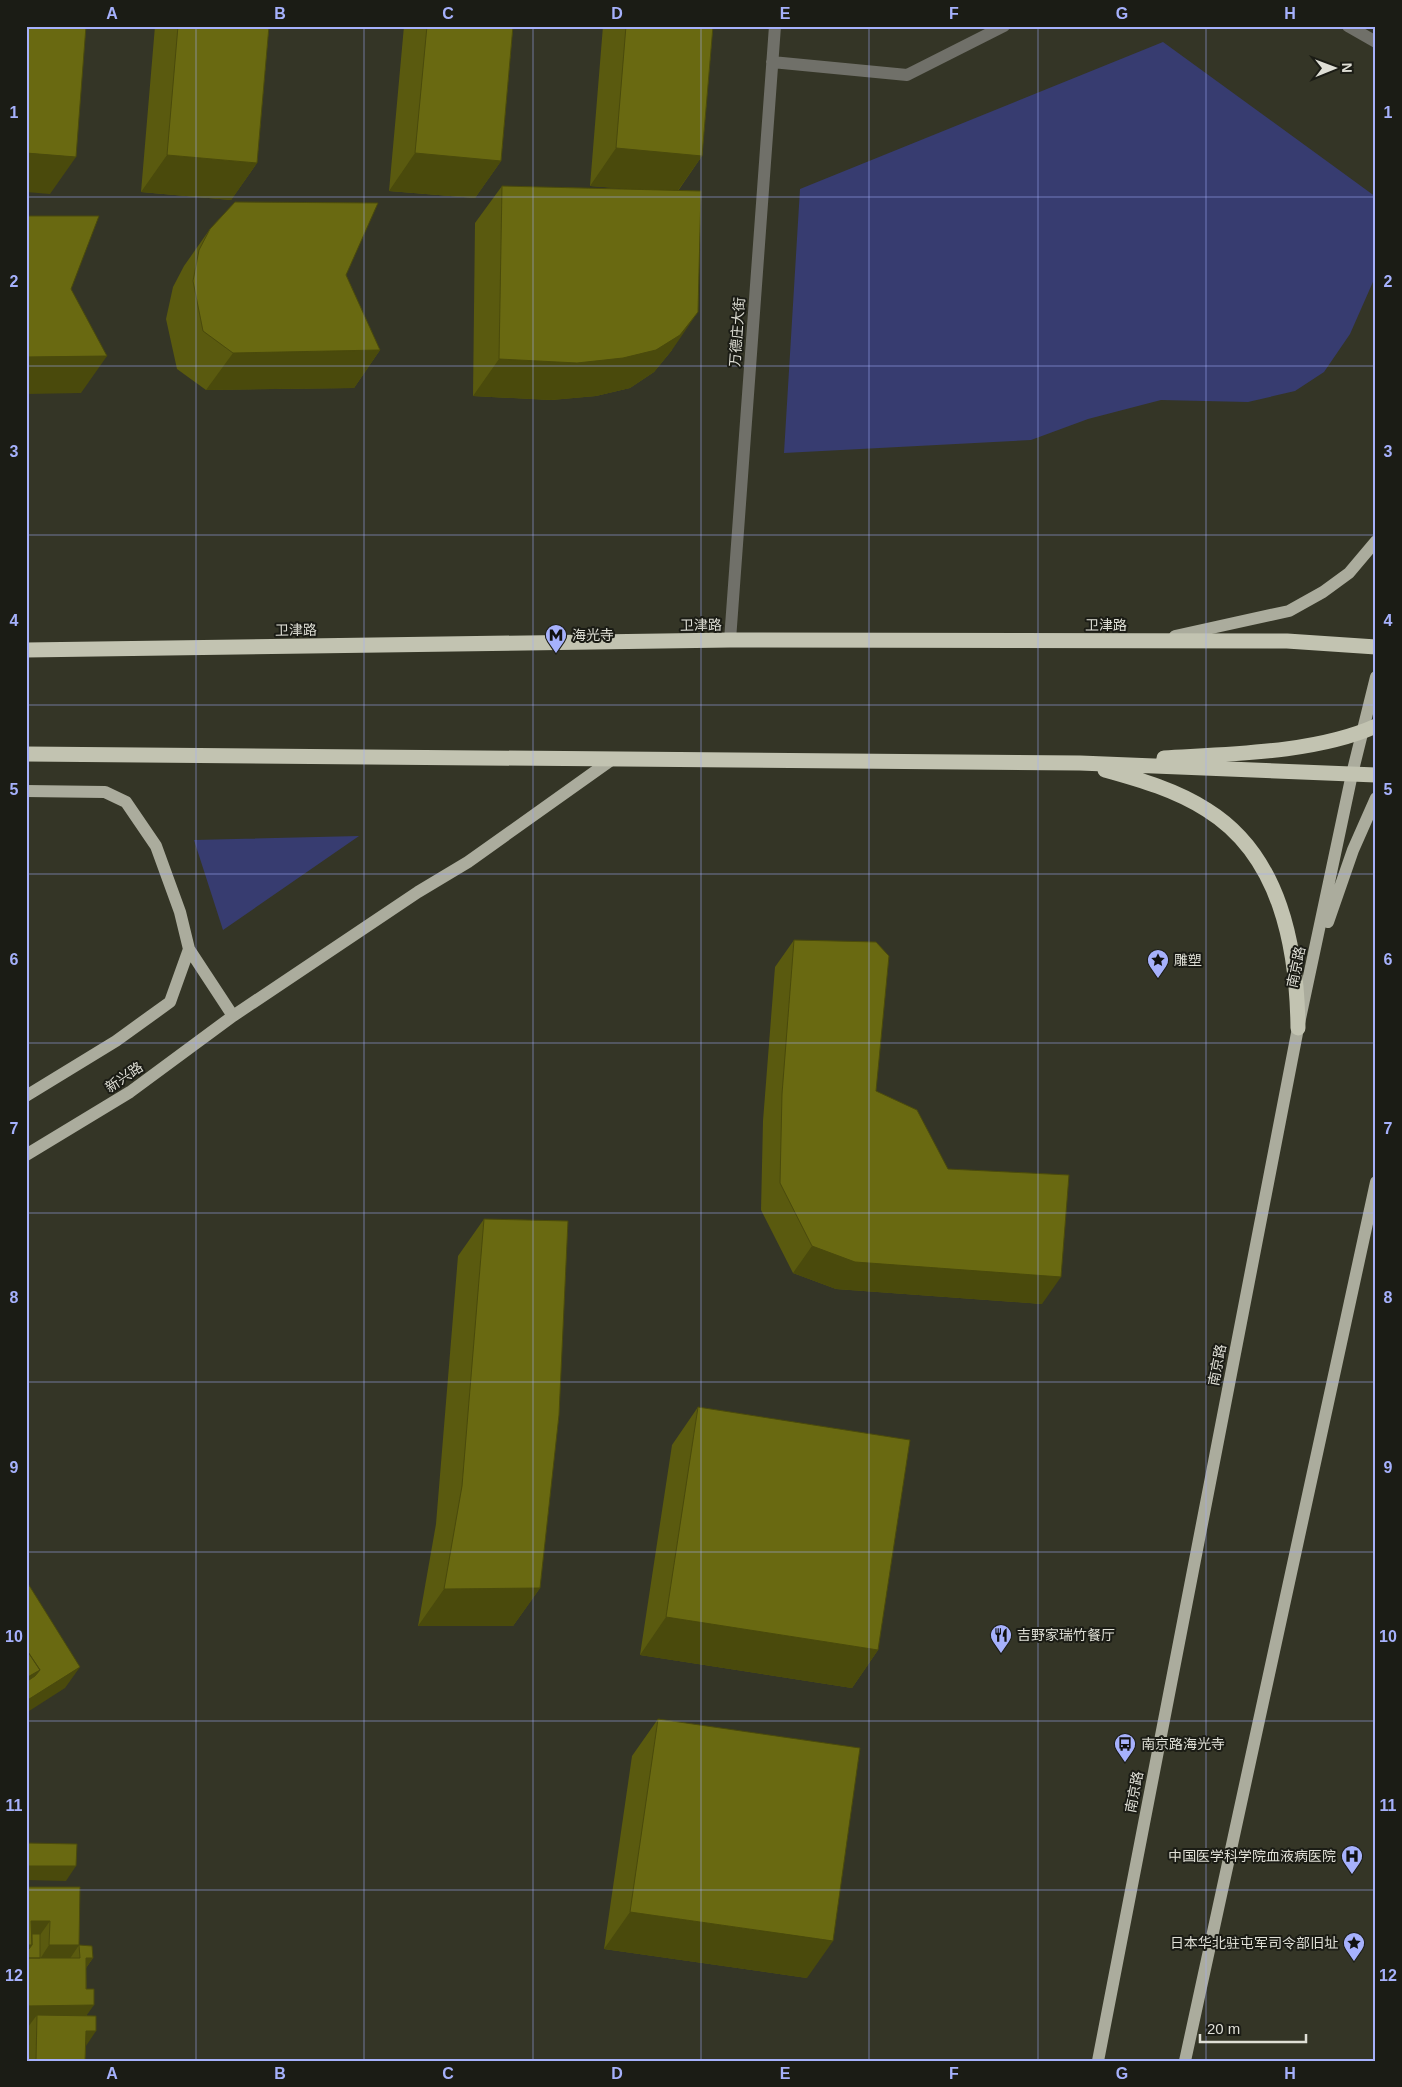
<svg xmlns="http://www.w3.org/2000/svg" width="1402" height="2087" font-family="Arial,'Noto Sans SC',sans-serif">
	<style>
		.green { fill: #373c70 }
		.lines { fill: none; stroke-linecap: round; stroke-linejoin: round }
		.minor { stroke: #707069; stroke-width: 12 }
		.major { stroke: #abac9d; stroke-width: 12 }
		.highway { stroke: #c2c3b1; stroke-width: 15 }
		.wall { fill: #5a5a0f }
		.shaded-wall { fill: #4a4a0c }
		.building { fill: #696911; stroke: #4a4a0c }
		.grid { fill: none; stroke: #a6b1fc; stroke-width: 1; stroke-opacity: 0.55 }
		.labels { text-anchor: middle; stroke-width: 4; stroke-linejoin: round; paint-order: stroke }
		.street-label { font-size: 14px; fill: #dfdfd6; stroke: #1b1c15 }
		.poi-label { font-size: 14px; fill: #dfdfd6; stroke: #1b1c15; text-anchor: start }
		.neatline { fill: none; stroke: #a6b1fc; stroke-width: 2 }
		.grid-label { font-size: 16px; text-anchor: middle; font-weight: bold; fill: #a6b1fc }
	</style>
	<rect width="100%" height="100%" fill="#343526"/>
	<path class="green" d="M1163 42 1376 197V275L1350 334 1324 372 1295 391 1248 402 1161 400 1088 419 1031 440 784 453 800 189Z
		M359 836 223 930 194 840Z"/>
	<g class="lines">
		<path class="minor" d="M1348 26 1376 42
			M772 62 907 75 1004 26
			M730 640 775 26"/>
		<path class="major" d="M1175 636 1289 611 1323 592 1349 573 1376 541
			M26 791 105 792 126 802 156 846 180 912 189 949 233 1016
			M1328 922 1353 850 1376 798
			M26 1096 116 1041 170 1002 189 949
			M26 1155 130 1092 233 1016 418 892 468 862 614 758
			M1098 2061 1298 1028 1352 774 1376 677
			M1185 2061 1376 1182"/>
		<path class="highway" d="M26 650 730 640 1287 641 1376 647
			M26 754 1080 763 1376 775
			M1164 758C1229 754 1316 753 1376 726
			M1105 770C1141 780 1176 790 1207 810 1281 856 1297 948 1298 1028"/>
	</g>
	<path class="wall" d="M155 26H269L257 163 231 200 141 192Z
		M404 26H513L501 161 475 198 389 191Z
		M603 26H713L702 156 678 191 672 350 654 372 630 388 596 396 551 400 473 396 475 223 502 186 633 189 590 186Z
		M210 229 346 275 380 350 354 388 206 390 177 369 166 319 173 287 184 266Z
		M794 940 876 1091 1042 1304 836 1289 793 1273 761 1210 763 1121 775 967Z
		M484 1219 540 1588 513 1626H418L436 1524 458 1256Z
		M698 1407 878 1650 852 1688 640 1655 672 1445Z
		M658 1719 807 1978 604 1949 632 1756Z
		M26 1887 79 1945 93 1958 86 1968 87 2016 85 2061H26V2029L28 2027Z"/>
	<path class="shaded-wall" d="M616 148 702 156 676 193 590 186Z
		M26 153 76 157 50 194 26 192Z
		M415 153 501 161 475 198 389 191Z
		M167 155 257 163 231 200 141 192Z
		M698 312 672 350 654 372 630 388 596 396 551 400 473 396 499 359Z
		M380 350 354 388 206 390 233 353Z
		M107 356 81 393 26 394V357Z
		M812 1246 1061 1277 1042 1304 836 1289 793 1273Z
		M540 1588 513 1626H418L444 1589Z
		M666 1617 878 1650 852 1688 640 1655Z
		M80 1667 65 1688 26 1713V1701Z
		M40 1670 26 1689V1678Z
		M26 1866H76L66 1881 26 1880Z
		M630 1912 833 1941 807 1978 604 1949Z
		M31 1921H50L35 1942H26Z
		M26 1945H32L26 1953Z
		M49 1945H79L65 1966 40 1959Z
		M86 1958H93L78 1979Z
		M94 2005 79 2026 37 2015 28 2027H26V2006Z
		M86 2031H96L82 2052Z"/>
	<path class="building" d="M26 26H86L76 157 26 153Z
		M178 26H269L257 163 167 155Z
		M427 26H513L501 161 415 153Z
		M626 26H713L702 156 616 148Z
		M502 186 701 191 698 312 680 335 656 350 623 358 577 363 499 359Z
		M235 202 378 203 346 275 380 350 233 353 203 331 193 281 199 250 210 229Z
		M26 216H99L71 289 107 356 26 357Z
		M794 940 876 942 889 956 876 1091 917 1110 948 1169 1069 1175 1061 1277 855 1262 812 1246 780 1183 782 1094Z
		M484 1219 568 1221 559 1415 540 1588 444 1589 462 1486Z
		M698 1407 910 1440 878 1650 666 1617Z
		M27 1582 80 1667 26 1701V1682L35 1676 40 1670 26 1649V1583Z
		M26 1649 40 1670 26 1678Z
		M658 1719 860 1748 833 1941 630 1912Z
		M26 1843 77 1844 76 1866H26Z
		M26 1887H80L79 1945 92 1946 93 1958H86V1989H94V2005L26 2006V1958H80L79 1945H49L50 1921H31L32 1945H26Z
		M32 1934H40V1958H26V1953L32 1945Z
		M37 2015 96 2016V2031H86L85 2061H36Z"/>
	<path class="grid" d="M196 26V2061M364 26V2061M533 26V2061M701 26V2061M869 26V2061M1038 26V2061M1206 26V2061M26 197H1376M26 366H1376M26 535H1376M26 705H1376M26 874H1376M26 1043H1376M26 1213H1376M26 1382H1376M26 1552H1376M26 1721H1376M26 1890H1376"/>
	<defs>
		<g id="metro-pin" transform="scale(1.125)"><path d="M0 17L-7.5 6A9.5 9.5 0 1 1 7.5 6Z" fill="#a6b1fc" stroke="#1b1c15"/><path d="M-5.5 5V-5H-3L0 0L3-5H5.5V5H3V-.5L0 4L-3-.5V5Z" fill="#111"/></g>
		<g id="sight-pin" transform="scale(1.125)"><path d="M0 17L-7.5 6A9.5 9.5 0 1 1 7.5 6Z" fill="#a6b1fc" stroke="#1b1c15"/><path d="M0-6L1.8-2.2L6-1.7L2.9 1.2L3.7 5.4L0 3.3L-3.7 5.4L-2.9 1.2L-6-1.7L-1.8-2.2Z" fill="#111"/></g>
		<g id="restaurant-pin" transform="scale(1.125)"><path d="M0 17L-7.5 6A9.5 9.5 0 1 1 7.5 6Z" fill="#a6b1fc" stroke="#1b1c15"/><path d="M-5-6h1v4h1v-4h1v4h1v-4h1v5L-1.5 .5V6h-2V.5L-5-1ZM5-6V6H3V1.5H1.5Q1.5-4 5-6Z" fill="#111"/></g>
		<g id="bus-pin" transform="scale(1.125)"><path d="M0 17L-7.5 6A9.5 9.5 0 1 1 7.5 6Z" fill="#a6b1fc" stroke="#1b1c15"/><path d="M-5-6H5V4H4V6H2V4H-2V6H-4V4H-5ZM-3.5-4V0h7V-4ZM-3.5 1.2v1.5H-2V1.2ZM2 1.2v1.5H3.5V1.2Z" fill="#111"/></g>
		<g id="hospital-pin" transform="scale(1.125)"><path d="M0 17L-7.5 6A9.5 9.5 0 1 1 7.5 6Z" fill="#a6b1fc" stroke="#1b1c15"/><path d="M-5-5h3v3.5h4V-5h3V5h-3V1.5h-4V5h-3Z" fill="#111"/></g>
	</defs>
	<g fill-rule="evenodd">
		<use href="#metro-pin" x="556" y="635"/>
		<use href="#sight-pin" x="1158" y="960"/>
		<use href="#restaurant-pin" x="1001" y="1635"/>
		<use href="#bus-pin" x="1125" y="1744"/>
		<use href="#hospital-pin" x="1352" y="1856"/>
		<use href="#sight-pin" x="1354" y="1943"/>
	</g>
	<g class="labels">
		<g class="street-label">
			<text transform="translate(737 332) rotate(-86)" y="5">万德庄大街</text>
			<text transform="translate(701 625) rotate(-1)" y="5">卫津路</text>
			<text x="1106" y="630">卫津路</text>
			<text transform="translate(296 630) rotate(-1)" y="5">卫津路</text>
			<text transform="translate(1296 967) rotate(-78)" y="5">南京路</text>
			<text transform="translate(124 1077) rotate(-34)" y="5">新兴路</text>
			<text transform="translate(1217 1365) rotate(-79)" y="5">南京路</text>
			<text transform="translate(1134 1792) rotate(-79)" y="5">南京路</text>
		</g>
		<g class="poi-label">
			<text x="572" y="640">海光寺</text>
			<text x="1174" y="965">雕塑</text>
			<text x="1017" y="1640">吉野家瑞竹餐厅</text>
			<text x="1141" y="1749">南京路海光寺</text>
			<text x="1336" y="1861" text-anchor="end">中国医学科学院血液病医院</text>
			<text x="1338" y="1948" text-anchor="end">日本华北驻屯军司令部旧址</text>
		</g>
	</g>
	<rect width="1402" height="2087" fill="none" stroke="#1b1c15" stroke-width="55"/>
	<g transform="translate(1334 68) rotate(89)" stroke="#1b1c15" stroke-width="4" paint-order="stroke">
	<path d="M0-4L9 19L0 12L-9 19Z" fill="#dfdfd6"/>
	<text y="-8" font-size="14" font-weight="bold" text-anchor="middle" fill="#dfdfd6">N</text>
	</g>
	<path d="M1200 2034v8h106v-8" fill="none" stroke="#dfdfd6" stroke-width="2.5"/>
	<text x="1207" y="2034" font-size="15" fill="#dfdfd6" stroke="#1b1c15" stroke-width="4" paint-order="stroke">20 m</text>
	<rect x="28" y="28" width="1346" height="2032" class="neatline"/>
	<g class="grid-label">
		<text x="112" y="19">A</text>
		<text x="280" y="19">B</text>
		<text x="448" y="19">C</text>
		<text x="617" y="19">D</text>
		<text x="785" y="19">E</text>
		<text x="954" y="19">F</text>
		<text x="1122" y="19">G</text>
		<text x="1290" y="19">H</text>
		<text x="14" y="118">1</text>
		<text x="1388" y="118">1</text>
		<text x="14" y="287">2</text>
		<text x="1388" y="287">2</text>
		<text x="14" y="457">3</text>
		<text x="1388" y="457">3</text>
		<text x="14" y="626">4</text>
		<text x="1388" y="626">4</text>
		<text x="14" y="795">5</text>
		<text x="1388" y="795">5</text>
		<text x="14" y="965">6</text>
		<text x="1388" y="965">6</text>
		<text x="14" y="1134">7</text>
		<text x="1388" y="1134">7</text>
		<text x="14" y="1303">8</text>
		<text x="1388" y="1303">8</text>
		<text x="14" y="1473">9</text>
		<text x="1388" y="1473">9</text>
		<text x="14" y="1642">10</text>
		<text x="1388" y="1642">10</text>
		<text x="14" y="1811">11</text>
		<text x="1388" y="1811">11</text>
		<text x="14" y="1981">12</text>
		<text x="1388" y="1981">12</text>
		<text x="112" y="2079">A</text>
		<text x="280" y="2079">B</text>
		<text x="448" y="2079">C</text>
		<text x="617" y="2079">D</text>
		<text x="785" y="2079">E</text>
		<text x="954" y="2079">F</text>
		<text x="1122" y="2079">G</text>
		<text x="1290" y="2079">H</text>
	</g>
</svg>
